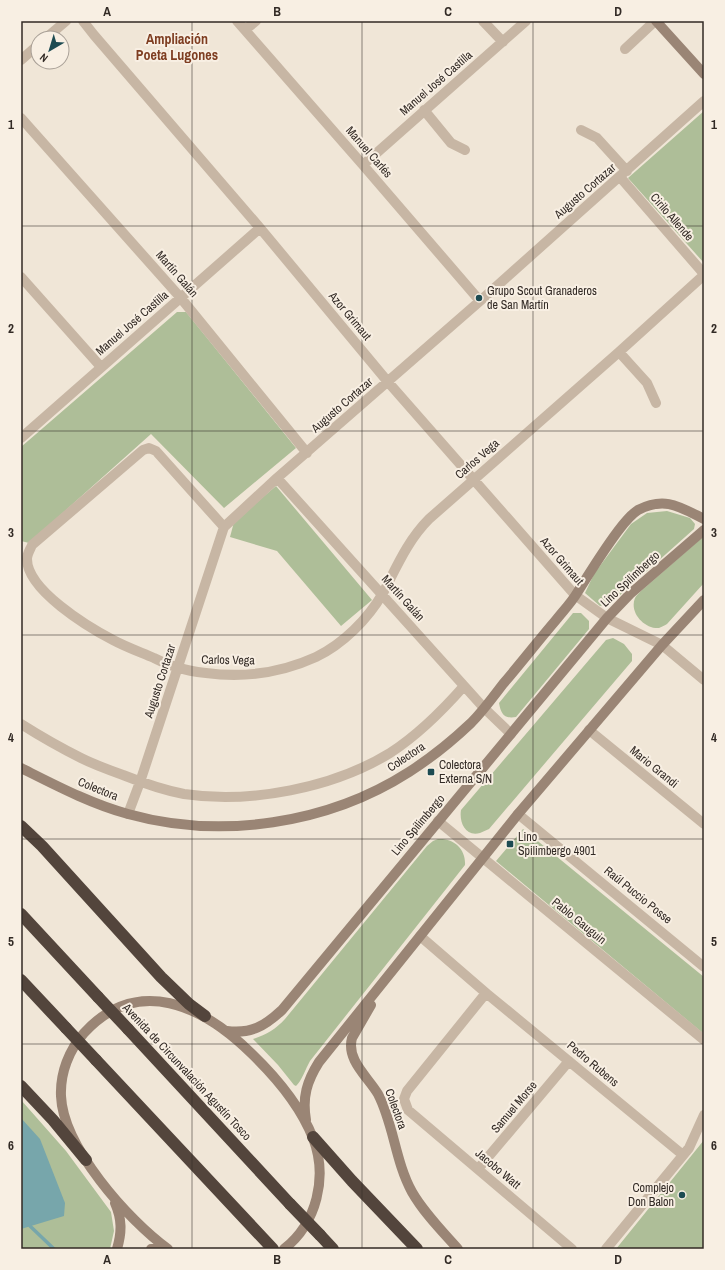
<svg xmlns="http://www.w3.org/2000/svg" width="725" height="1270" font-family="'Archivo Narrow',sans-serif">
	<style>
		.green { fill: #aebe98 }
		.water { fill: #77a6ab }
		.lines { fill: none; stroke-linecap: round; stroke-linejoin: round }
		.stream { stroke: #77a6ab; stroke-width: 3.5 }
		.street { stroke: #c7b6a4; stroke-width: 10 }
		.secondary { stroke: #9a8575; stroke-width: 10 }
		.highway { stroke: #53453c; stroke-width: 12 }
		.highway-bridge { stroke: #53453c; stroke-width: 12 }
		.grid { fill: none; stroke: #322a25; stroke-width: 1; stroke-opacity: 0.55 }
		.poi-dot { fill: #1d4b52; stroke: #f8efe3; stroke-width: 1.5 }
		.labels { text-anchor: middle; stroke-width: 4; stroke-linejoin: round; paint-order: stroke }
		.street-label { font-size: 12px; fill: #322a25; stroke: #f8efe3 }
		.poi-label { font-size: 12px; fill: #322a25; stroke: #f8efe3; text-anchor: start }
		.quarter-label { font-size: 14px; font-weight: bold; fill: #7e3d21; stroke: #f8efe3 }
		.neatline { fill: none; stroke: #322a25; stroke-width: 1.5 }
		.grid-label { font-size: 13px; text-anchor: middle; font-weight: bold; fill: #322a25 }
	</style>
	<rect width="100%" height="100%" fill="#f0e6d7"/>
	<path class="green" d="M704 111V263L628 178Z
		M177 312H186L296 448 224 508 151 434 29 543 21 541V447Z
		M276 486 372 600 341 626 277 551 230 537 234 522Z
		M667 511 690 518 695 524 694 529 610 604 600 606 585 593 594 574 631 524 647 513Z
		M704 536V583L667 624C665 625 662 627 659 628 644 629 629 612 635 598 636 596 639 593 641 591Z
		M573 613H581L589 621V629L516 717C504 719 501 714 499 703Z
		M613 638 624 644 632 654V661L489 829C486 830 483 832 480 833 465 837 459 822 461 810L606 640Z
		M523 829 704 977V1034L496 861Z
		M438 839C454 838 466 849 465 865L310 1061C306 1068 301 1082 296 1086L294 1085 278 1065 253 1039C266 1035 276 1029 285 1019L427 846 433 841Z
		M21 1100 66 1151 111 1212 114 1231 110 1249H21Z
		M704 1140V1249H616Z"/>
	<path class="water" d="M21 1118 40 1139 65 1203 64 1216 21 1229Z"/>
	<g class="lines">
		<path class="stream" d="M30 1226 54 1249"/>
		<path class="street" d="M83 21 94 35 260 228 388 382 575 595 607 618 662 645 704 680
			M237 21 363 165 480 301
			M483 21 503 42
			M245 30 256 21
			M46 38 66 21
			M625 49 655 21
			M21 60 38 45
			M424 110 451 143 465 150
			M21 118 180 297 307 453
			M581 130 597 138 627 171
			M363 165 526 21
			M620 177 704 274
			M21 277 101 367
			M619 352 647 383 656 403
			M21 438 260 228
			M277 478 484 708 511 734
			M224 527 156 451 149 448 143 450 32 545C30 550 27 554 27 559 27 590 88 627 113 640 126 647 140 652 154 658 162 662 171 666 180 668 188 671 197 672 206 673 244 678 281 673 316 657 343 644 368 619 383 593 397 566 408 540 429 519L619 352 704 275
			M21 724C40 736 61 748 81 758 95 765 109 770 123 775 143 783 163 790 184 794 250 804 333 788 390 753 418 735 442 711 464 686
			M589 730 704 824
			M128 814 140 782 224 527 277 478 480 301 704 101
			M518 814 704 967
			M438 821 704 1040
			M420 936 486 993 683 1155
			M486 993 407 1091 404 1099 408 1110 572 1249
			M478 1169 569 1061
			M606 1249 689 1148 704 1115"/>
		<path class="secondary" d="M656 21 704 74
			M21 768C55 785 91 804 128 814 221 840 328 824 409 772 431 758 452 741 471 723 483 711 493 697 503 684 521 663 538 641 556 620 563 611 571 603 577 593 590 572 603 551 618 531 624 523 630 515 638 510 665 496 680 507 704 519
			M371 1005 352 1038C346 1060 368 1077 378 1094 394 1125 395 1161 412 1192 424 1213 442 1231 458 1249
			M227 1031C251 1034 265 1026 282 1010L607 618 630 594 704 530
			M306 1120C302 1097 307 1081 319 1062L518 814 662 645 704 600
			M115 1203C122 1219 122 1232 117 1249
			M151 1249H158
			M168 1249C128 1220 63 1147 61 1096 60 1073 69 1050 84 1033 138 974 203 1006 251 1053 276 1077 300 1105 313 1138 328 1177 317 1223 284 1249"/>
		<path class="highway" d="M21 826 42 846 161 977 189 1004 205 1016
			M21 914 98 997
			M21 980 66 1028
			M128 1029 290 1204
			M96 1060 273 1249
			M21 1086 53 1120 86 1160
			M313 1137 352 1181 417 1249
			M320 1235 333 1249"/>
		<path class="highway-bridge" d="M98 997 128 1029
			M66 1028 96 1060
			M290 1204 320 1235"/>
	</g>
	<path class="grid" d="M192 21V1249M362 21V1249M533 21V1249M21 226H704M21 431H704M21 635H704M21 839H704M21 1044H704"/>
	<g class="poi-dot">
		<circle cx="479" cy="298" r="4"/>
		<rect x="427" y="768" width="8" height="8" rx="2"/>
		<rect x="506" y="840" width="8" height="8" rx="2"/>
		<circle cx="682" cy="1195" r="4"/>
	</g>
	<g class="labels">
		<g class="street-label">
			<text transform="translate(436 83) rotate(-41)" y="4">Manuel José Castilla</text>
			<text transform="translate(369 152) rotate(49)" y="4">Manuel Carlés</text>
			<text transform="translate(585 191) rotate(-41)" y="4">Augusto Cortazar</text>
			<text transform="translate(672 217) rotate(49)" y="4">Cirilo Allende</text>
			<text transform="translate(177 274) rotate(49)" y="4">Martín Galán</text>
			<text transform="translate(350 316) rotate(50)" y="4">Azor Grimaut</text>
			<text transform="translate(132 323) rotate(-41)" y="4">Manuel José Castilla</text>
			<text transform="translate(342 405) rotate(-41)" y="4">Augusto Cortazar</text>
			<text transform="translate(477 459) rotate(-41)" y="4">Carlos Vega</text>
			<text transform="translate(562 561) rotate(49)" y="4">Azor Grimaut</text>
			<text transform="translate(630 579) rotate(-43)" y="4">Lino Spilimbergo</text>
			<text transform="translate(403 598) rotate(48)" y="4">Martín Galán</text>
			<text transform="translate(228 660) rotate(1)" y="4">Carlos Vega</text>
			<text transform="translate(160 681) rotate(-72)" y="4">Augusto Cortazar</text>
			<text transform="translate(406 757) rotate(-34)" y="4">Colectora</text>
			<text transform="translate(654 767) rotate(39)" y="4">Mario Grandi</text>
			<text transform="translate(98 789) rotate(22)" y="4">Colectora</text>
			<text transform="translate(418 825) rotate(-50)" y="4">Lino Spilimbergo</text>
			<text transform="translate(638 895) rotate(39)" y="4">Raúl Puccio Posse</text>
			<text transform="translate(579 921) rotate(39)" y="4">Pablo Gauguin</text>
			<text transform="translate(593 1064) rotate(40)" y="4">Pedro Rubens</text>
			<text transform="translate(187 1072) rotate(47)" y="4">Avenida de Circunvalación Agustín Tosco</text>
			<text transform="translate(514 1107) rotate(-50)" y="4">Samuel Morse</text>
			<text transform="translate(396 1109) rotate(70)" y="4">Colectora</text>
			<text transform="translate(498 1169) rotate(40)" y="4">Jacobo Watt</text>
		</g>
		<g class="poi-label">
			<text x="487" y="295">Grupo Scout Granaderos<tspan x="487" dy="14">de San Martín</tspan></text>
			<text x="439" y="769">Colectora<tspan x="439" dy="14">Externa S/N</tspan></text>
			<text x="518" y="841">Lino<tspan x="518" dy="14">Spilimbergo 4901</tspan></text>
			<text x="674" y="1192" text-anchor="end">Complejo<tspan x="674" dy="14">Don Balon</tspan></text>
		</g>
		<g class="quarter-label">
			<text x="177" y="44">Ampliación<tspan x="177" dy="16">Poeta Lugones</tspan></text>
		</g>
	</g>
	<rect width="725" height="1270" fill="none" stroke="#f8efe3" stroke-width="44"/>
	<g transform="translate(50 50) rotate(218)"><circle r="19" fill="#f8efe3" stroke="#a9a097"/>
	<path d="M0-3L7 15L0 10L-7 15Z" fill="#1d4b52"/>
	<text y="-6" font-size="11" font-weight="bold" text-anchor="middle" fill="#322a25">N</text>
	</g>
	<rect x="22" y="22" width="681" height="1226" class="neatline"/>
	<g class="grid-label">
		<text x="107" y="16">A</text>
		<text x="277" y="16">B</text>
		<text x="448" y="16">C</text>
		<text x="618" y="16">D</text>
		<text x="11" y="129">1</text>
		<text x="714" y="129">1</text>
		<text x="11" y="333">2</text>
		<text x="714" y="333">2</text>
		<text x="11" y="537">3</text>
		<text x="714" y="537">3</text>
		<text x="11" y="742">4</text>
		<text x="714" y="742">4</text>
		<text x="11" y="946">5</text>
		<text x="714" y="946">5</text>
		<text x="11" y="1150">6</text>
		<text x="714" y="1150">6</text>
		<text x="107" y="1264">A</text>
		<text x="277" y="1264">B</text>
		<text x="448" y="1264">C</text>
		<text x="618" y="1264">D</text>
	</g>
</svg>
